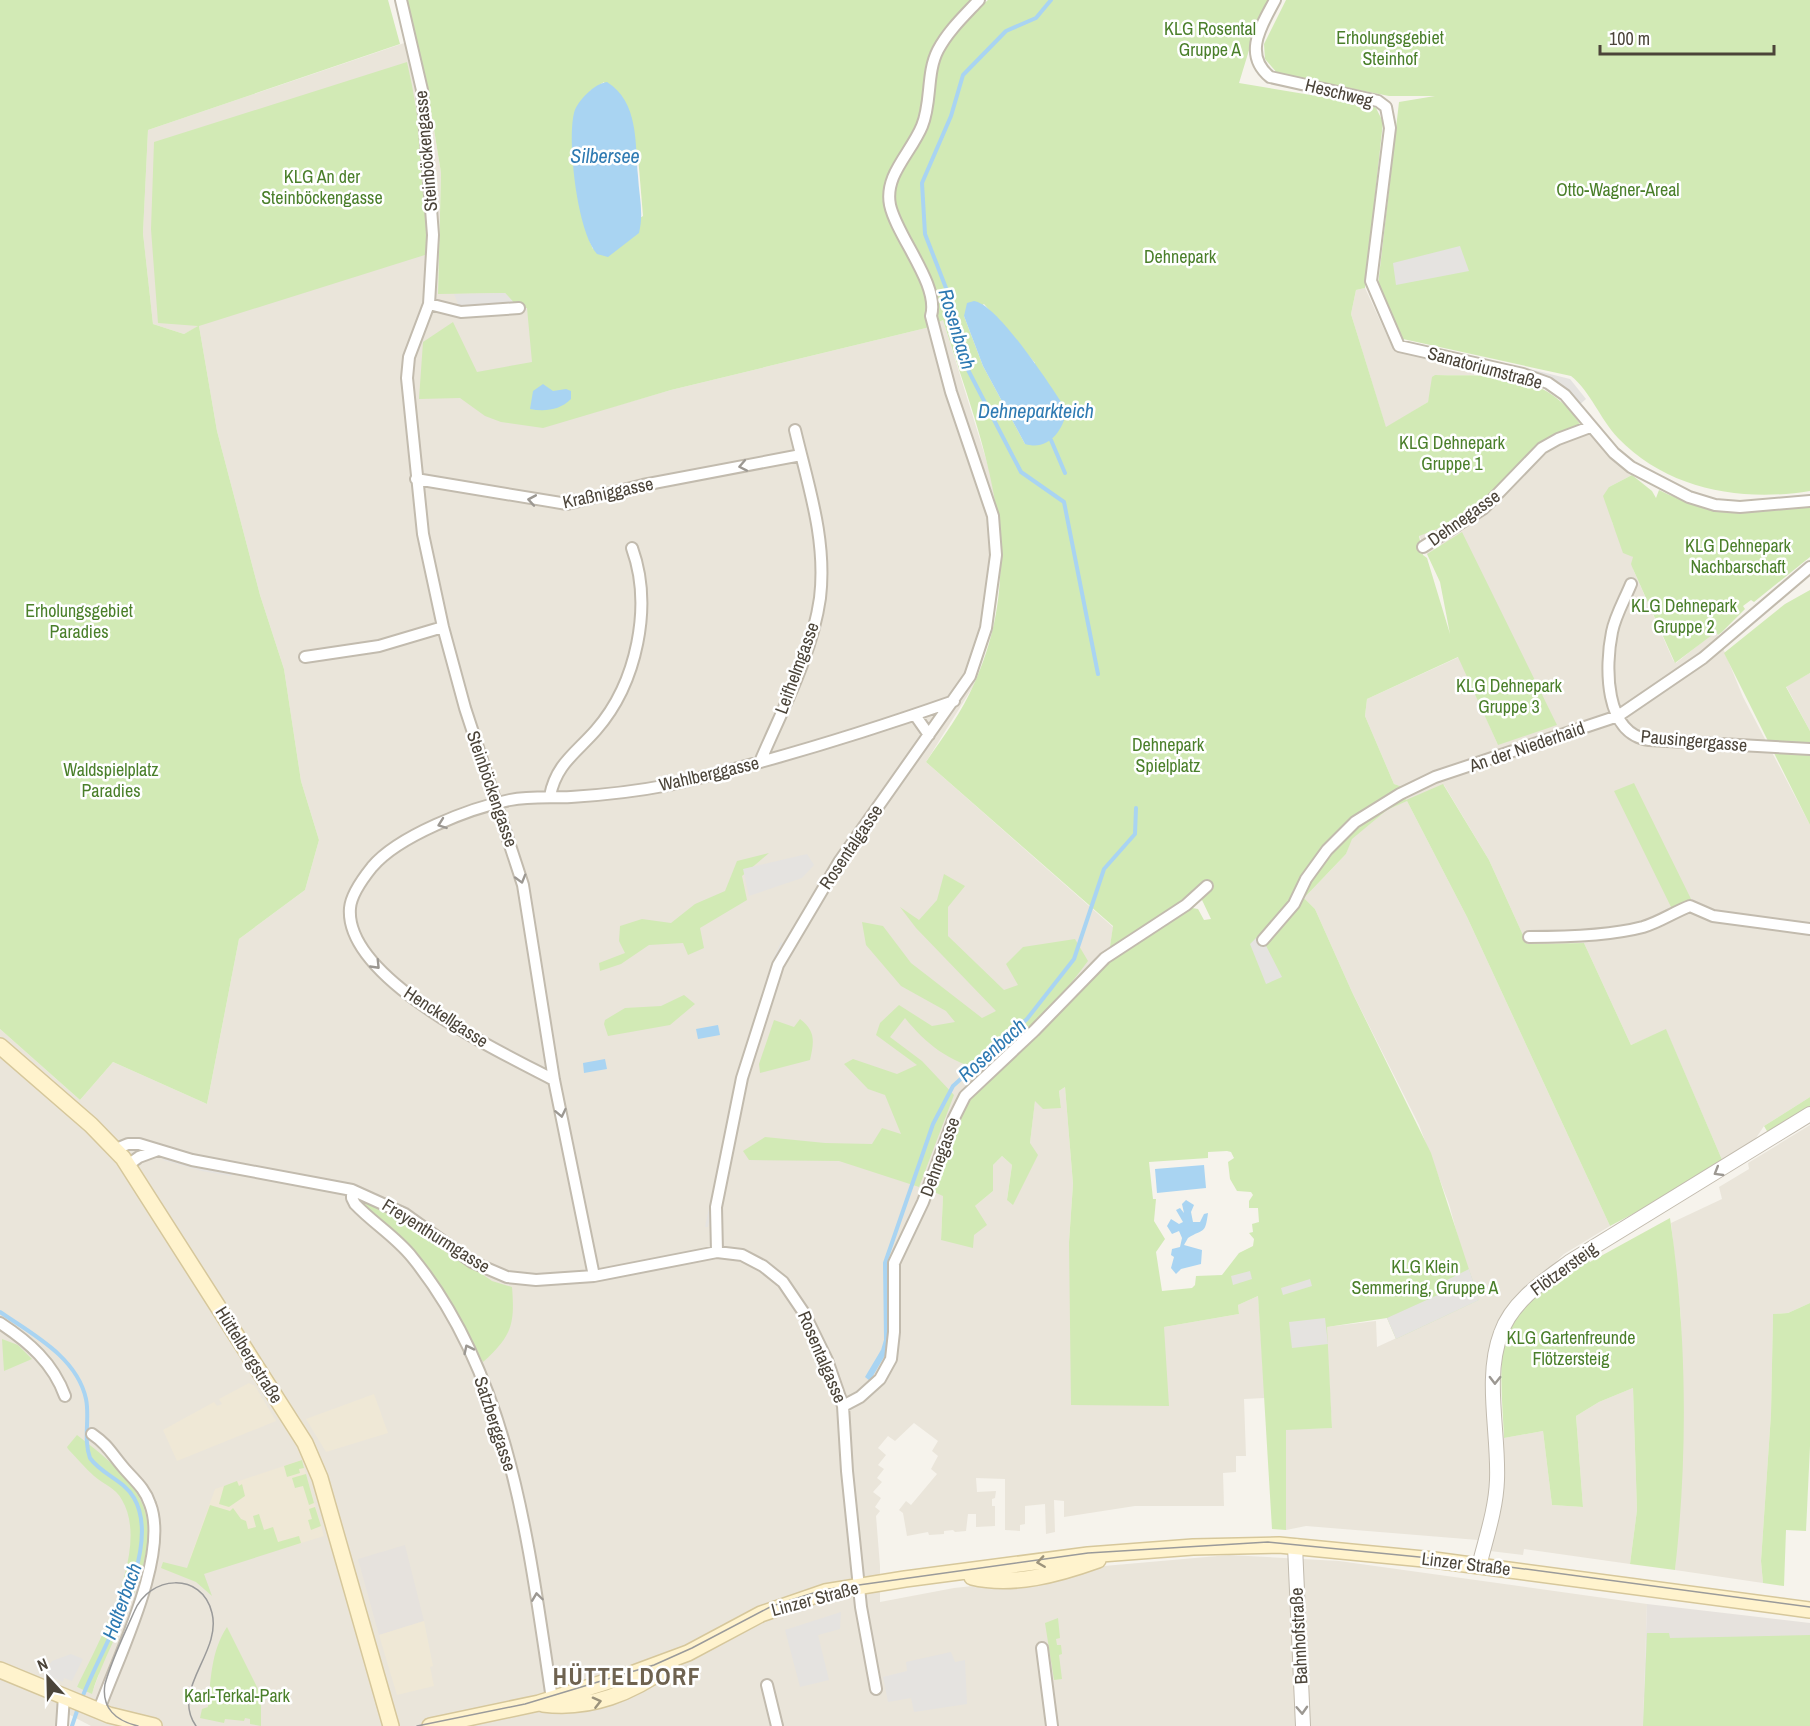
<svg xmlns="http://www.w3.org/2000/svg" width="1810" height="1726" font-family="'Archivo Narrow',sans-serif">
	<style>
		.residential { fill: #eae5da; fill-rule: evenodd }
		.industrial { fill: #e6e2dd }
		.education { fill: #efe8d6 }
		.green { fill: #d2eab5; fill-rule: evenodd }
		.parking { fill: #e5e3e0 }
		.water { fill: #a9d4f2 }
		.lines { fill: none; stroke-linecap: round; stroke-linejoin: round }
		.stream { stroke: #a9d4f2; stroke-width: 4 }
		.minor-casing { stroke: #c2bbae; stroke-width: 14 }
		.tertiary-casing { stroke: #c2bbae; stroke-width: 16 }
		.secondary-casing { stroke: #d6c79b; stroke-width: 18 }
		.minor { stroke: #fff; stroke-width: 10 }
		.tertiary { stroke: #fff; stroke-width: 14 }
		.secondary { stroke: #fff3cd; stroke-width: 15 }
		.tram { stroke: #9a9a9a; stroke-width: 1.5 }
		.oneway { stroke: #9c9892 }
		.oneway2 { stroke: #9c937c }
		.labels { text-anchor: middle; stroke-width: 5; stroke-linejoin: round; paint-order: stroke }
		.park-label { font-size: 18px; fill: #4a7f2a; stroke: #fff }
		.street-label { font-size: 18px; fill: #4b4439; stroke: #fff }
		.water-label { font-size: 20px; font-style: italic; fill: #2e7ab2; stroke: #fff }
		.district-label { font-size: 24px; font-weight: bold; letter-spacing: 1.5px; fill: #6e6250; stroke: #fff }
	</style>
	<rect width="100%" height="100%" fill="#f6f3ec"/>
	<path class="residential" d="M416 39 427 86 441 173 438 293H532L612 407 671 390 926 328 943 320 990 472 1000 523 1001 568 993 626 974 685 926 762 1113 927 1109 953 1110 961 965 1105 943 1196 941 1240 974 1235 975 1206 993 1191V1165L1002 1156 1012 1165 1007 1200 1030 1143 1035 1100 1061 1108 1059 1091 1065 1087 1073 1184 1069 1242 1164 1327 1239 1314 1238 1305 1258 1296 1265 1398 1244 1399 1246 1456H1236V1472L1223 1473 1224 1506H1135L1064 1517V1501L1054 1500 1055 1532 1046 1534 1045 1504 1025 1506V1524L1020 1525V1531L1005 1530V1479L976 1478 977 1492 996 1491 995 1498 992 1499V1506H995V1526L976 1527V1514H968L966 1531 955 1532 953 1530 944 1531V1534L929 1535 928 1532 907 1536 903 1513 899 1510 906 1501 911 1505 937 1474 931 1469 938 1456 932 1451 938 1441 914 1423 895 1441 888 1436 878 1448 886 1455 878 1465 884 1469 877 1478 882 1482 873 1492 881 1498 875 1507 880 1511 876 1516 880 1566V1602L954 1588 1049 1578 1104 1566 1229 1555 1339 1561 1647 1604 1643 1726H91L70 1715 67 1726H0V1029L80 1100 113 1062 207 1104 239 939 305 890 319 840 301 781 284 669 260 595 217 431 199 326 184 334 153 324 143 233 148 130ZM99 1674 92 1693 77 1687Z
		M1365 288 1394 351 1474 368V375H1435L1428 402 1386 428 1351 314 1356 290Z
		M1580 424 1632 475 1609 487 1612 522 1624 550 1633 557V569L1673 660 1676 663 1716 631 1743 697 1810 825V1097L1764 1126 1752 1144 1723 1162 1666 1030 1631 1045 1584 943 1527 944 1489 860 1444 785 1407 801 1467 917 1610 1226 1564 1254 1509 1306 1494 1329 1487 1364 1491 1494 1478 1540 1306 1526 1286 1530V1429L1332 1428 1326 1327 1376 1321 1377 1347 1479 1300 1467 1270 1449 1204 1419 1125 1352 992 1315 909 1304 898 1346 854 1351 839 1387 810 1406 801 1400 786 1394 784 1365 716 1367 699 1459 657 1498 745 1441 545 1427 554 1419 535 1442 527 1481 503 1541 443Z
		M1810 673V731L1786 686Z
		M1810 1125V1303L1788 1313 1773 1314 1771 1414 1761 1561 1763 1583 1675 1570 1682 1455 1681 1318 1671 1223 1722 1199 1719 1187 1749 1169 1748 1163Z
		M1633 1388 1637 1510 1630 1564 1524 1549 1523 1555 1490 1551 1493 1526 1503 1498 1504 1438 1543 1431 1552 1505 1583 1507 1576 1416 1599 1402Z"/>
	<path class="industrial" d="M405 1545 424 1621 379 1635 358 1559Z
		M1647 1604 1810 1623V1726H1643Z"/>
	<path class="education" d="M249 1383 255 1386 276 1421 177 1461 163 1430 214 1402 217 1406 222 1404 219 1399Z
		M374 1394 388 1433 326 1452 306 1419Z
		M302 1460 324 1536 282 1549 190 1558 215 1489Z
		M424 1621 433 1666 430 1667 434 1686 397 1695 379 1635Z"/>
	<path class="green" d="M0 0H388L400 44 148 130 143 233 153 324 184 334 198 326 158 323 151 229 154 142 407 62C422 126 426 188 428 254L199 326 217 431 260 595 284 669 301 781 319 840 305 890 239 939 207 1104 113 1062 80 1100 0 1029Z
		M407 0H970L981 6 988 0H1269L1257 24 1239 83 1371 105 1376 108 1383 122 1365 288 1356 290 1351 314 1386 427 1428 402 1432 377 1435 375C1492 376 1545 370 1580 424L1541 443 1481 503 1442 527 1419 536 1423 555 1427 558 1450 634 1440 582 1427 554 1462 532 1557 725 1498 745 1458 657 1367 699 1365 716 1394 784 1400 786 1406 800 1443 784 1489 860 1527 944 1584 943 1631 1045 1666 1029 1723 1162 1676 1191 1610 1226 1467 917 1407 801 1387 810 1352 839 1346 854 1304 898 1315 909 1352 992 1431 1153 1479 1300 1396 1339 1387 1318 1327 1327 1332 1428 1286 1430V1530L1272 1529 1258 1296 1238 1305 1239 1314 1164 1327 1169 1406 1071 1405 1069 1242 1073 1184 1065 1087 1059 1091 1061 1108 1043 1109 1035 1101 1030 1143 1038 1155 1013 1205 1007 1200 1012 1165 1002 1156 993 1165V1191L975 1206 987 1225 974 1235 973 1248 941 1240 943 1196 934 1192 965 1105 1110 961 1187 907 1198 909 1204 920 1211 919 1202 900 1178 905 1109 953 1113 926 926 762C943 737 962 712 974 684 1032 555 982 444 943 320L926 328 671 390 543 428 501 422 485 416 460 398 419 399 423 342 453 322 477 372 532 362 527 308H519L505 293 438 294 441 173 427 86ZM604 82 638 156 643 216 593 249C568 193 582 149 590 91ZM984 304 1035 363 1025 444 983 366 964 316ZM1227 1151 1231 1152 1234 1158 1228 1162 1230 1179 1237 1191 1251 1192 1253 1195 1249 1201V1208H1258L1259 1222 1252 1224 1253 1232 1249 1233 1254 1239 1253 1246 1239 1253 1222 1275 1196 1276 1195 1285 1192 1288 1162 1291 1156 1252 1165 1239 1154 1221 1156 1199H1153L1149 1162 1208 1158V1152Z
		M1286 0H1810V491C1742 502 1668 490 1618 438 1600 419 1591 392 1571 376L1403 339 1378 285 1399 102 1435 96H1389L1278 74 1265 59 1264 44Z
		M1632 475 1652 491 1656 498 1659 490C1708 515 1757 515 1810 506V557L1754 602 1751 600 1743 606 1745 609 1722 632 1718 635 1716 632 1675 663 1633 569 1631 564 1633 557 1623 553 1603 496 1609 487Z
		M1810 590V673L1786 687 1810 731V825L1724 653 1785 604Z
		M1634 783 1691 899 1672 909 1614 791Z
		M769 853 742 876 747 900 700 928 704 948 688 955 683 943 649 945 621 964 600 971 599 963 625 953 619 941 620 926 642 919 671 923 695 904 725 891 737 861Z
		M944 874 965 886 948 907V936L1004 990 1018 985 1006 964 1023 947 1075 939 1088 961C1059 1000 1023 1043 982 1069 950 1063 925 1043 905 1018L890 1037 922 1061 954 1095 919 1187 839 1161 749 1160 743 1151 765 1137 825 1143 872 1144 882 1128 901 1134 885 1095 868 1089 844 1064 853 1059 897 1074 917 1065 876 1035 880 1023 899 1005 932 1026 955 1022 946 1011 901 986 866 945 862 922 883 926 911 963 982 1018 996 1011 916 928 900 907 919 920 937 900Z
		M684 995 695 1004 670 1025 608 1036 604 1024 605 1020 625 1008 661 1006Z
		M800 1019C816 1031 814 1042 810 1060L760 1073 759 1064 774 1020 794 1027Z
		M1810 1097V1107L1771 1132 1767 1131 1764 1126Z
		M360 1199 405 1221 492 1281 512 1287C515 1324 512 1336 483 1362L437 1280 407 1245 358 1200Z
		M1670 1218C1687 1332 1688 1456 1675 1570L1630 1564 1637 1510 1633 1388 1599 1402 1576 1416 1583 1507 1552 1505 1543 1431 1504 1438C1503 1412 1500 1384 1502 1358 1506 1311 1551 1281 1586 1256L1590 1262Z
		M1810 1303V1446L1806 1531 1786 1530 1784 1586 1763 1583 1761 1561 1771 1414 1773 1314 1788 1313Z
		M2 1339 18 1345 32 1359 4 1371Z
		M77 1435C99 1452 129 1475 141 1501 168 1556 107 1641 92 1694L77 1687C99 1641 151 1549 122 1500 116 1488 103 1484 94 1476 85 1468 77 1458 68 1449L67 1447Z
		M302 1460 304 1468 299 1469 300 1473 287 1477 284 1466Z
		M306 1474 314 1503 309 1505 303 1486 295 1488 292 1478Z
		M237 1481 239 1486 242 1484 245 1496 229 1507 219 1504 224 1486Z
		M210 1505 230 1511 233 1508 241 1519 246 1521 248 1529 256 1527 253 1516 259 1514 264 1530 273 1527 278 1542 299 1536 301 1543 204 1574 212 1596 196 1582 161 1568 163 1562 187 1568Z
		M315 1507 321 1526 311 1530 308 1520 312 1519 309 1509Z
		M1058 1618 1060 1638 1056 1639 1057 1645H1061L1062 1654 1059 1655 1062 1679 1054 1680 1045 1623Z
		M227 1627 261 1695V1726L250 1724V1719L245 1718 244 1721 225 1719 224 1723 200 1718 202 1709 208 1707C211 1679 211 1651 227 1627Z
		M1647 1633H1669L1670 1638 1810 1635V1726H1643Z"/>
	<path class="parking" d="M1460 246 1469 271 1396 285 1393 263Z
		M505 293 519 308 461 312 454 294Z
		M1526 368 1570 379 1586 399 1576 408 1565 395 1523 374Z
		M807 854 814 865 802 878 749 896 743 869Z
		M1260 934 1282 977 1266 984 1250 944Z
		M781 942 784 944 775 963 756 1023 753 1021 772 962Z
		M730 1109 733 1110 708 1227H705Z
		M164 1157 181 1162 234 1171 231 1176 202 1171 163 1160Z
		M1469 1269 1479 1300 1396 1339 1387 1318 1442 1293 1439 1284Z
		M1250 1271 1252 1279 1233 1285 1231 1276Z
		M1310 1279 1312 1286 1283 1295 1281 1288Z
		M1325 1318 1328 1344 1292 1348 1289 1322Z
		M841 1612 840 1629 818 1635 829 1680 800 1687 785 1630Z
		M951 1652 955 1662 965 1660 967 1704 914 1712 911 1698 888 1702 883 1677 907 1671 906 1662Z
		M71 1654 83 1659 72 1681 64 1678 63 1682 42 1673 52 1661Z"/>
	<path class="water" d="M607 82C639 102 635 143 638 176 639 196 644 213 639 233L608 257 597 254C577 232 567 141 574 113 577 101 595 83 607 82Z
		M974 301C998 304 1052 388 1067 411 1062 432 1048 451 1025 444L983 366 964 316 967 303Z
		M543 384 553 391 566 389 571 391V399C560 410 545 412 530 409L533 391Z
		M718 1025 720 1035 698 1039 696 1029Z
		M605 1059 607 1069 584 1073 583 1063Z
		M1204 1165 1206 1188 1157 1193 1155 1169Z
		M1186 1200 1194 1205 1191 1212 1193 1222H1200L1204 1214 1208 1213C1205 1235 1204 1228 1188 1238L1184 1245 1202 1250 1201 1264 1181 1269 1176 1274 1171 1268 1174 1257 1171 1255 1172 1249 1180 1247 1182 1238 1179 1231 1172 1234 1167 1226 1171 1219 1179 1224 1183 1222 1176 1210 1180 1208 1184 1213 1182 1204Z
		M881 1350 887 1352 870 1381 865 1377Z"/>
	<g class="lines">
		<path class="stream" d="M1051 0 1036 18 1006 31 963 75 951 116 922 183 925 234 953 306 966 366 1021 472 1064 502 1098 674
			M1051 440 1065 473
			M0 1312C32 1334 77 1357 86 1399 90 1418 83 1439 90 1458 102 1475 124 1480 134 1498 164 1550 101 1648 82 1698
			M882 1354 886 1340 885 1263 933 1124 953 1086 1027 1019 1074 959 1104 869 1135 834 1136 808
			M72 1726 79 1705"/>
		<g class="minor-casing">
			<path id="minor" d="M401 0 422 90 433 235 429 304 409 357 407 378 423 534 443 627 465 708 523 885 554 1080 594 1276
				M1275 0C1262 25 1242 54 1270 77L1378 101 1386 107 1390 128 1371 281 1399 346 1523 374 1548 383 1565 395 1614 453 1631 467 1689 497 1715 505 1740 507 1810 501
				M429 304 461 312 519 308
				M416 479 567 504 643 485 801 455
				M1423 547 1484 508 1542 448 1558 439 1590 427
				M1631 584C1625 599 1615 616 1612 632 1605 666 1604 734 1649 740L1810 749
				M305 657 379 646 443 627
				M915 715 929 735
				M760 762C782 710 812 655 820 598 827 540 808 485 795 430
				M550 796C556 764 576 753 596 730 637 683 653 606 632 548
				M1529 937C1565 937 1609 936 1643 927 1660 922 1674 912 1690 906L1713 916 1810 929
				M1263 940 1294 904 1306 879 1327 850 1355 822 1400 794 1435 777 1618 716 1703 658 1810 567
				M554 1080C501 1052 344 979 350 908 351 895 364 877 372 867 398 836 470 808 510 800 530 796 550 798 571 797 603 795 638 791 669 785 766 763 860 734 954 701
				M116 1149 128 1144H139L192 1160 352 1190 405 1214 472 1262 507 1277 536 1280 594 1276 717 1252 742 1255 763 1266 783 1282 804 1313 827 1360 843 1406 847 1471 861 1607 876 1689
				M128 1165 139 1157 158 1150
				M352 1190V1198L355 1204C373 1223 396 1237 412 1257 512 1379 529 1549 552 1699
				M717 1252 716 1207 742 1078 778 965 839 862 970 676 986 628 996 555 993 516 951 392 931 316C940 285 897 237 890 205 884 175 911 153 922 126 932 102 926 73 938 50 948 31 964 16 979 0
				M0 1323C29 1342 53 1363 65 1396
				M843 1406 860 1397 880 1379 891 1359 894 1332V1263L923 1202 954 1118 965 1096 1034 1031 1105 958 1186 905 1207 886
				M92 1434C108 1445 111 1453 123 1467 133 1479 145 1488 150 1504 170 1555 117 1659 99 1710
				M1042 1648 1052 1726
				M767 1685 777 1726
				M62 1726 64 1696"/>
		</g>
		<g class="tertiary-casing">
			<path id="tertiary" d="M1295 1546 1303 1726
				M1479 1566C1486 1538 1496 1509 1497 1480 1499 1433 1484 1378 1501 1333 1512 1301 1545 1280 1571 1261L1810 1114"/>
		</g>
		<g class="secondary-casing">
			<path id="secondary" d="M0 1046 91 1125 123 1158 305 1443 320 1478 391 1726
				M972 1577C1013 1587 1059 1574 1098 1560
				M0 1670 109 1715 154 1726
				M543 1704C591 1710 631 1693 671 1665
				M430 1726 539 1703 634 1673 688 1653 761 1614 825 1592 905 1579 1088 1555 1193 1547 1279 1545 1434 1560 1810 1610"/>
		</g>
		<use href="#minor" class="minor"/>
		<use href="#tertiary" class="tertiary"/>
		<use href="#secondary" class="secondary"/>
		<path class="tram" d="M138 1726C116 1721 101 1708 105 1684 112 1659 124 1635 134 1612 149 1575 202 1571 212 1613 222 1653 170 1689 196 1726
			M417 1726 525 1704 654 1665 692 1648 772 1606 823 1590 1088 1553 1268 1542 1480 1563 1810 1607"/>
	</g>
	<defs><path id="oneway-chevron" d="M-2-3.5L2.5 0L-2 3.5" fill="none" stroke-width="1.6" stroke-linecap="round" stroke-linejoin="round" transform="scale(1.5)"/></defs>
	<g class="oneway">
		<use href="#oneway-chevron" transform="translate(743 466) rotate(169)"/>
		<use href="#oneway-chevron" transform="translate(532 500) rotate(-170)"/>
		<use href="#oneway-chevron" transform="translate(442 824) rotate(160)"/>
		<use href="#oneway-chevron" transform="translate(521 879) rotate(74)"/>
		<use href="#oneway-chevron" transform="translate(376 965) rotate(46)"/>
		<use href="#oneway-chevron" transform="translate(561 1113) rotate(78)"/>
		<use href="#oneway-chevron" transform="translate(1718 1172) rotate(149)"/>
		<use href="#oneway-chevron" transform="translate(468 1349) rotate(-116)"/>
		<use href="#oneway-chevron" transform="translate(1495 1380) rotate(91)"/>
		<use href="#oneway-chevron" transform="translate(537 1597) rotate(-98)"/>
		<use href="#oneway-chevron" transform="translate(1302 1710) rotate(87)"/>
	</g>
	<g class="oneway2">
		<use href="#oneway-chevron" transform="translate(1041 1562) rotate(172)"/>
		<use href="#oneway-chevron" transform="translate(597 1702) rotate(-14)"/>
	</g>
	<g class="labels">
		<g class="park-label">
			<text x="1210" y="35">KLG Rosental<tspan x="1210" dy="21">Gruppe A</tspan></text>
			<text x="1390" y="44">Erholungsgebiet<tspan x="1390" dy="21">Steinhof</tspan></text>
			<text x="322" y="183">KLG An der<tspan x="322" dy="21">Steinböckengasse</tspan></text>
			<text x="1618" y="196">Otto-Wagner-Areal</text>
			<text x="1180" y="263">Dehnepark</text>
			<text x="1452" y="449">KLG Dehnepark<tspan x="1452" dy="21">Gruppe 1</tspan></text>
			<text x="1738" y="552">KLG Dehnepark<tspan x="1738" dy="21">Nachbarschaft</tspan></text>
			<text x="1684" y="612">KLG Dehnepark<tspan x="1684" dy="21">Gruppe 2</tspan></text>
			<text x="79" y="617">Erholungsgebiet<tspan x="79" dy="21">Paradies</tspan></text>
			<text x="1509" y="692">KLG Dehnepark<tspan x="1509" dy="21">Gruppe 3</tspan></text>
			<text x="1168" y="751">Dehnepark<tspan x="1168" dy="21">Spielplatz</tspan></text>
			<text x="111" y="776">Waldspielplatz<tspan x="111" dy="21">Paradies</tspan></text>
			<text x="1425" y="1273">KLG Klein<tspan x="1425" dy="21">Semmering, Gruppe A</tspan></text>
			<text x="1571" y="1344">KLG Gartenfreunde<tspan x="1571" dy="21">Flötzersteig</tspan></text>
			<text x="237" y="1702">Karl-Terkal-Park</text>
		</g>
		<g class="street-label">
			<text transform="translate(1339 93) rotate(14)" y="6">Heschweg</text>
			<text transform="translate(426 151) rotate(-95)" y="6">Steinböckengasse</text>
			<text transform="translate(1485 368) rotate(15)" y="6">Sanatoriumstraße</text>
			<text transform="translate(608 493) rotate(-12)" y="6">Kraßniggasse</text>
			<text transform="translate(1464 518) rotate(-35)" y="6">Dehnegasse</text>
			<text transform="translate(797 668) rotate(-70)" y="6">Leifhelmgasse</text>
			<text transform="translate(1694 741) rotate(5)" y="6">Pausingergasse</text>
			<text transform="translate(1527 747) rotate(-19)" y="6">An der Niederhaid</text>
			<text transform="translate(709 774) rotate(-13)" y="6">Wahlberggasse</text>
			<text transform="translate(492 789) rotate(71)" y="6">Steinböckengasse</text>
			<text transform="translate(851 847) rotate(-56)" y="6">Rosentalgasse</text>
			<text transform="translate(446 1017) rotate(33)" y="6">Henckellgasse</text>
			<text transform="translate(940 1157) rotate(-70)" y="6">Dehnegasse</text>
			<text transform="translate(436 1236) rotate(32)" y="6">Freyenthurmgasse</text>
			<text transform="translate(1564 1269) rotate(-36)" y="6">Flötzersteig</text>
			<text transform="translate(249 1355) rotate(58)" y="6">Hüttelbergstraße</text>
			<text transform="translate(822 1357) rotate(67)" y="6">Rosentalgasse</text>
			<text transform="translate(495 1424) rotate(72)" y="6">Satzberggasse</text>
			<text transform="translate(1466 1564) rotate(7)" y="6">Linzer Straße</text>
			<text transform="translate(815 1599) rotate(-15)" y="6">Linzer Straße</text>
			<text transform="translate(1299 1636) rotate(-93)" y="6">Bahnhofstraße</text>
		</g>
		<g class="water-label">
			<text x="605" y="163">Silbersee</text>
			<text transform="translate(957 329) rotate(73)" y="7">Rosenbach</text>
			<text x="1036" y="418">Dehneparkteich</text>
			<text transform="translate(992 1050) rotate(-42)" y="7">Rosenbach</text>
			<text transform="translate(122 1601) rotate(-70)" y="7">Halterbach</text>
		</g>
		<g class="district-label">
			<text x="627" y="1685">HÜTTELDORF</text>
		</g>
	</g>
	<g transform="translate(48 1678) rotate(338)" stroke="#ffffff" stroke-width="4.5" paint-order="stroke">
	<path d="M0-4.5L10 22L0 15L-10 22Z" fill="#4b4439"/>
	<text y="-9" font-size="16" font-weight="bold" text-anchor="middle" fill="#4b4439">N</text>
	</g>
	<path d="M1600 45v9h174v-9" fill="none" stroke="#4b4439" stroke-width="3"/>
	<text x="1609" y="45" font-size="18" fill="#4b4439" stroke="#ffffff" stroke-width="4.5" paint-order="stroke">100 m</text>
</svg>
